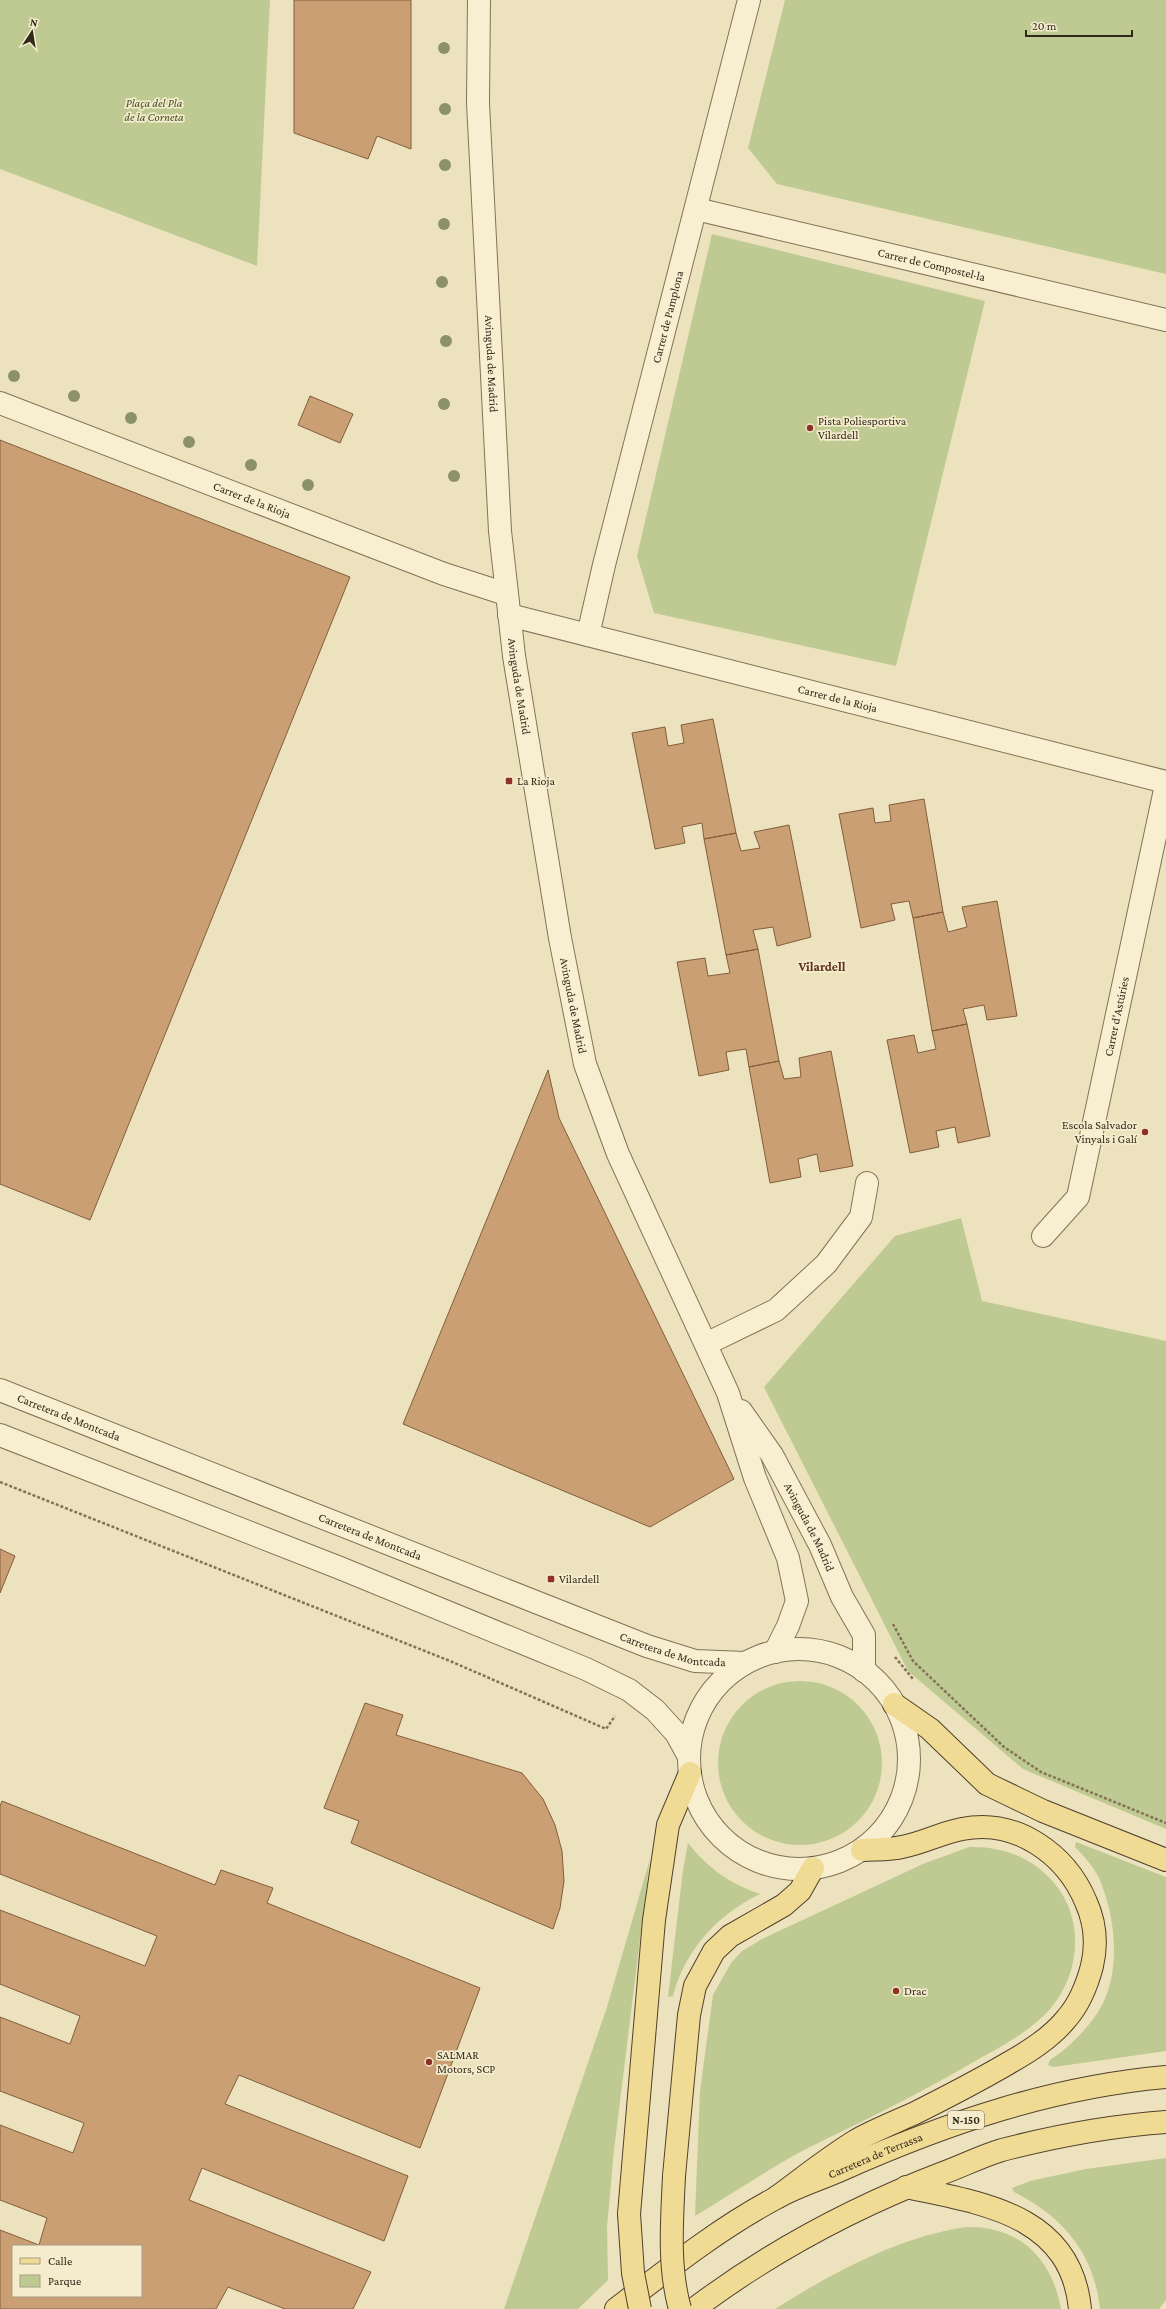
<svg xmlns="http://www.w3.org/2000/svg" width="1166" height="2309" font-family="'Crimson Pro',serif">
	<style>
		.green { fill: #beca92 }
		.building { fill: #ca9f73; stroke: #825e3d; fill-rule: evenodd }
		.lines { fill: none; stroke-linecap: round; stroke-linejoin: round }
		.minor-casing { stroke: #847257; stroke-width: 24 }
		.major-casing { stroke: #51402b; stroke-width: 24 }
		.path { stroke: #847257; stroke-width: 2.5; stroke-dasharray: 3 2; stroke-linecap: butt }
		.minor { stroke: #f8efd0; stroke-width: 22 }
		.major { stroke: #f0db94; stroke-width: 22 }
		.major-bridge-casing { stroke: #51402b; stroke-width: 24; stroke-linecap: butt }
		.major-bridge { stroke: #f0db94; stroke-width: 22 }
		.tree { fill: #8d9168 }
		.poi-dot { fill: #913028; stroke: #f4eccc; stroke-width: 1.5 }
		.labels { text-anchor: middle; stroke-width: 3.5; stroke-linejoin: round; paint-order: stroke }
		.shield { fill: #f4eccc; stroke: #6d6450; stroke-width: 1 }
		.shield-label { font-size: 11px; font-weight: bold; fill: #33291b }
		.park-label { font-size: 12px; font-style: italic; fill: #404f22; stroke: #f4eccc }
		.street-label { font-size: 12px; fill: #33291b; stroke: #f4eccc }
		.poi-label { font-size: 12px; fill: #33291b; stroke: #f4eccc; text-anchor: start }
		.neighbourhood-label { font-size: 13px; font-weight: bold; fill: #5f2f1b; stroke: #f4eccc }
	</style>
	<rect width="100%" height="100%" fill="#ece2bd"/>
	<path class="green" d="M0 0H270L257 266 0 169Z
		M785 0H1166V274L777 184 748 148Z
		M712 234 985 301 896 666 654 613 637 556Z
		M961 1218 982 1301 1166 1341V1829L1023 1769 908 1671 764 1387 895 1236Z
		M718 1763a82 82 0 1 1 164 0a82 82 0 1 1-164 0Z
		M1076 1842 1166 1877V2051L1054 2067 1048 2065 1050 2060C1070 2047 1092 2025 1103 2003 1121 1966 1115 1915 1099 1878 1093 1866 1084 1856 1075 1847Z
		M688 1843C708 1868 730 1884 760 1894 717 1915 685 1950 673 1996L668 1997 683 1870Z
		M969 1847C1002 1846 1033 1857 1055 1884 1085 1921 1080 1974 1050 2009 1029 2033 998 2048 970 2064 917 2095 861 2122 806 2149 768 2169 732 2194 695 2216L700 2091 713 1995 731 1963 742 1951 764 1938 923 1864Z
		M650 1859 614 2150 607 2227 608 2280 578 2309H504L607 2007Z
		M1166 2158V2300L1159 2309H1100C1094 2253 1063 2217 1014 2192L1012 2188 1030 2181 1086 2169Z
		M967 2227C1019 2226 1052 2258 1061 2309H775C832 2273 900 2236 967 2227Z"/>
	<path class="building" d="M294 0H411V149L377 136 368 159 294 133Z
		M310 396 353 414 340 443 298 425Z
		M0 440 350 577 90 1220 0 1184Z
		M713 719 736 833 704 839 702 823 682 827 685 843 655 849 632 733 665 727 668 746 684 743 681 725Z
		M924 799 943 912 913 918 909 901 891 904 895 920 861 928 839 814 873 808 875 823 891 821 889 805Z
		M789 825 811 937 777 946 773 927 753 930 758 949 726 955 704 839 736 833 741 851 760 848 754 832Z
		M997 901 1017 1016 987 1020 984 1005 963 1009 967 1024 932 1031 913 918 943 912 948 932 967 927 962 907Z
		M758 949 779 1061 749 1067 746 1049 726 1052 729 1070 699 1076 677 962 705 958 708 976 730 973 726 955Z
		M967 1024 990 1136 958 1143 955 1127 936 1131 939 1147 910 1153 887 1040 914 1035 918 1053 936 1049 932 1031Z
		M831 1051 853 1166 820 1172 817 1154 798 1159 801 1177 770 1183 749 1067 779 1061 784 1079 801 1077 799 1058Z
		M548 1070 559 1118 734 1479 650 1527 403 1424Z
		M0 1549 15 1556 0 1593Z
		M365 1703 403 1715 396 1735 522 1773 543 1799 555 1825 562 1851 564 1881 560 1908 553 1929 351 1843 359 1821 324 1808Z
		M2 1801 215 1885 221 1870 273 1888 267 1903 480 1988 420 2148 239 2075 225 2104 408 2176 384 2241 202 2168 189 2200 371 2272 353 2309H285L228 2287 216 2309H0V2230L39 2245 47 2218 0 2200V2125L73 2153 84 2123 0 2091V2017L70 2044 80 2016 0 1984V1910L145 1966 157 1936 0 1874V1806ZM13 2246H141V2296H13Z"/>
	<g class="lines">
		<g class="minor-casing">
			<g id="minor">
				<path id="s1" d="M479 0 478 103 500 531 514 656 560 938 585 1064 618 1154 728 1393 755 1478 788 1558 797 1601 788 1626 775 1652"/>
				<path id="s2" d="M696 209 1166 320"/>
				<path id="s3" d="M0 403 444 574 506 594"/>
				<path id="s4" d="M509 615 1166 782"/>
				<path id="s5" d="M588 635 604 565 749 0"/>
				<path id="s6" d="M1043 1236 1078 1197 1166 785"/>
				<path d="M706 1344 776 1310 826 1264 861 1217 867 1183"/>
				<path id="s7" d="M0 1390 647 1646 695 1661 745 1663"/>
				<path id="s8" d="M741 1411 772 1455 820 1545 842 1597 864 1635V1671"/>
				<path d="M0 1435 340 1568 586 1669 629 1690 655 1710 676 1733 688 1755"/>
				<circle cx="799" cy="1759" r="110"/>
			</g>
		</g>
		<g class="major-casing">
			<g id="major">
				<path d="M894 1704 930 1729 987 1784 1043 1811 1166 1860"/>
				<path d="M674 2176 689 2015 695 1986 714 1951 730 1936 784 1905 800 1891 813 1868"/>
				<path d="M906 2187C981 2203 1071 2214 1080 2309"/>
				<path d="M777 2197C803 2178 829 2157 857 2140 875 2130 895 2122 913 2114 945 2098 976 2082 1007 2064 1028 2052 1051 2038 1067 2018 1080 2003 1087 1985 1092 1966 1097 1945 1095 1922 1086 1902 1066 1854 1016 1818 962 1829 941 1833 923 1843 902 1847 890 1850 875 1849 862 1850"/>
				<path d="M629 2214 654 1920 668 1825 690 1773"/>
				<path id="s9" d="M616 2309C668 2269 718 2229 776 2198 797 2186 821 2179 843 2169 947 2123 1052 2087 1166 2077"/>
				<path d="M694 2309C770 2252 854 2207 943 2173 962 2166 982 2156 1002 2150 1056 2136 1111 2126 1166 2122"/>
			</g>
		</g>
		<path class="path" d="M0 1482 450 1661 606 1729 615 1716
			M893 1624 913 1661 1004 1747 1041 1772 1166 1823
			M895 1657 913 1679"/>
		<use href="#minor" class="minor"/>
		<use href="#major" class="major"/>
		<g class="major-bridge-casing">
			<path id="major-bridge" d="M674 2176C672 2220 668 2267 680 2309
				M629 2214 633 2273 640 2309"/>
		</g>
		<use href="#major-bridge" class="major-bridge"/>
	</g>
	<g class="tree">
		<circle cx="444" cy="48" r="6"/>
		<circle cx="445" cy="109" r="6"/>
		<circle cx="445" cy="165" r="6"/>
		<circle cx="444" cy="224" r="6"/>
		<circle cx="442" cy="282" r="6"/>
		<circle cx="446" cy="341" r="6"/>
		<circle cx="14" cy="376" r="6"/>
		<circle cx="74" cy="396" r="6"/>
		<circle cx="444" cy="404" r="6"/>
		<circle cx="131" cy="418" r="6"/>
		<circle cx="189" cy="442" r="6"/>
		<circle cx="251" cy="465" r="6"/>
		<circle cx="454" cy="476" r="6"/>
		<circle cx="308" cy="485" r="6"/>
	</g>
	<g class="poi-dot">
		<circle cx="810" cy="428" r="4"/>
		<rect x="505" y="777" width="8" height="8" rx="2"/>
		<circle cx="1145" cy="1132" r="4"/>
		<rect x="547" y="1575" width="8" height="8" rx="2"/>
		<circle cx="896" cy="1991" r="4"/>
		<circle cx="429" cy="2062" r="4"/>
	</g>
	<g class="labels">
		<rect class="shield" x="948" y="2111" width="36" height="18" rx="3"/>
		<g class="shield-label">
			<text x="966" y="2124">N-150</text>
		</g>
		<g class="park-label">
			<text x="154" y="107">Plaça del Pla<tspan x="154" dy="14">de la Corneta</tspan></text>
		</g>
		<g class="street-label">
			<text dy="4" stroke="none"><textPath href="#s2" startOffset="242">Carrer de Compostel·la</textPath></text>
			<text dy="4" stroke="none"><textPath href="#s5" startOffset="328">Carrer de Pamplona</textPath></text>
			<text dy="4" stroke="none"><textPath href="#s1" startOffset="364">Avinguda de Madrid</textPath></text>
			<text dy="4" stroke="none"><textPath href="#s3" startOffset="270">Carrer de la Rioja</textPath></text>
			<text dy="4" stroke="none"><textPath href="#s1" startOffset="688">Avinguda de Madrid</textPath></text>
			<text dy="4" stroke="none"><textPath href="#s4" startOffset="339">Carrer de la Rioja</textPath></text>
			<text dy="4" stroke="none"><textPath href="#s1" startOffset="1012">Avinguda de Madrid</textPath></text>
			<text dy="4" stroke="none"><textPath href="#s6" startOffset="237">Carrer d'Astúries</textPath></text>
			<text dy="4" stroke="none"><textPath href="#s7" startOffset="74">Carretera de Montcada</textPath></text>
			<text dy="4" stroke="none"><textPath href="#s8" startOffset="135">Avinguda de Madrid</textPath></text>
			<text dy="4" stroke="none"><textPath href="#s7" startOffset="398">Carretera de Montcada</textPath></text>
			<text dy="4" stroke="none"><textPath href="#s7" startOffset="722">Carretera de Montcada</textPath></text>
			<text dy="4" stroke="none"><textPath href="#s9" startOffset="303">Carretera de Terrassa</textPath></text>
		</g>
		<g class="poi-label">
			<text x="818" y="425">Pista Poliesportiva<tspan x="818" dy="14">Vilardell</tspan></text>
			<text x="517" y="785">La Rioja</text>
			<text x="1137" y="1129" text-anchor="end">Escola Salvador<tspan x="1137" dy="14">Vinyals i Galí</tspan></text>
			<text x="559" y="1583">Vilardell</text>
			<text x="904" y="1995">Drac</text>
			<text x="437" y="2059">SALMAR<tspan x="437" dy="14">Motors, SCP</tspan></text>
		</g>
		<g class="neighbourhood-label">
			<text x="822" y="971">Vilardell</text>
		</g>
	</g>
	<rect x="12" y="2245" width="130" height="52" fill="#f4eccc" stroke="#a79e85"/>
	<rect x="20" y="2258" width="20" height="6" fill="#f0db94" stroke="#a79e85"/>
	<text x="48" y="2265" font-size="12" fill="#33291b">Calle</text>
	<rect x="20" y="2275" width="20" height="12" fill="#beca92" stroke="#a79e85"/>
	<text x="48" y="2285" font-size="12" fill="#33291b">Parque</text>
	<g transform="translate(32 32) rotate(12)" stroke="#f4eccc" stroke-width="3" paint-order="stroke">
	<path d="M0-3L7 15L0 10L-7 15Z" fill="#33291b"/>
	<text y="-6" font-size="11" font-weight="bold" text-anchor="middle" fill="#33291b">N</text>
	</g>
	<path d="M1026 30v6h106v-6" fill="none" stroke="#33291b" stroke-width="2"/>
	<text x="1032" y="30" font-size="12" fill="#33291b" stroke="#f4eccc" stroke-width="3" paint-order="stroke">20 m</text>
</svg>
